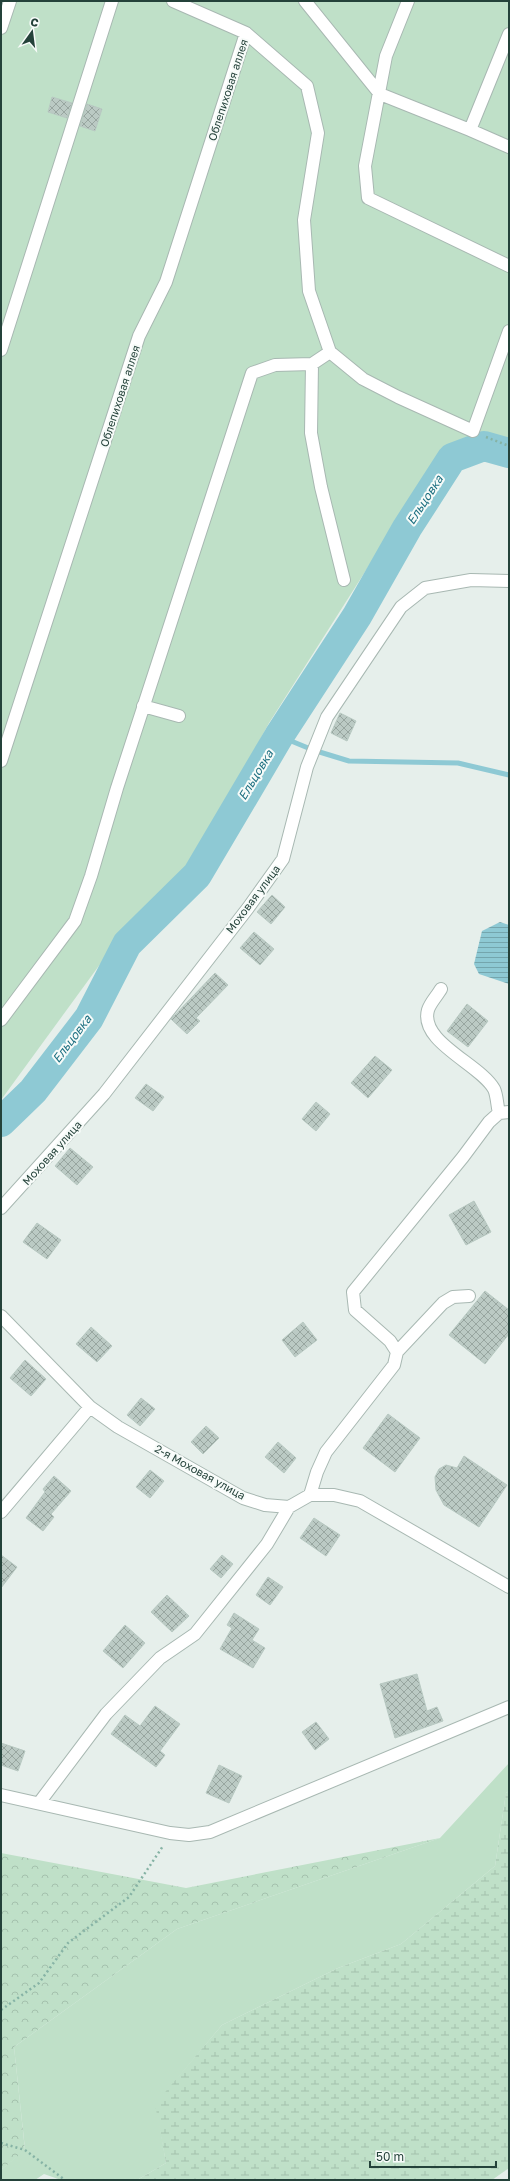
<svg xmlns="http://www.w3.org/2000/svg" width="510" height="2181" font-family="'Golos Text',sans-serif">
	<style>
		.green { fill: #bfe0c8 }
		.forest { fill: url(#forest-crowns) }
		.wetland { fill: url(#wetland-marsh) }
		.water { fill: url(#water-rules) }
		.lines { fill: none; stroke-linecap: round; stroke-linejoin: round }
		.stream { stroke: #8ec9d4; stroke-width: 5 }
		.river { stroke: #8ec9d4; stroke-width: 30 }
		.building { fill: url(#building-cross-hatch); stroke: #b8c9c2 }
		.minor-casing { stroke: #a8b8b2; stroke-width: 14 }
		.path { stroke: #86b3a5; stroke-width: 2.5; stroke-dasharray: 2 3; stroke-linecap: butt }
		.minor { stroke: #fff; stroke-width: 12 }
		.labels { text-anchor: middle; stroke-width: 4; stroke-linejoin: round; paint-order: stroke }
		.street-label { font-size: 11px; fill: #24423a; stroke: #f7fbf9 }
		.water-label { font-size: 12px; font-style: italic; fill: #1c6f80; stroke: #f7fbf9 }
	</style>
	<defs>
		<pattern id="forest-crowns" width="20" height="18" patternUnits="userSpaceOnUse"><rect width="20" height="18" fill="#bfe0c8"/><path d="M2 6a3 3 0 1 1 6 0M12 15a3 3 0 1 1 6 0" fill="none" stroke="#a4c1ad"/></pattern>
		<pattern id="wetland-marsh" width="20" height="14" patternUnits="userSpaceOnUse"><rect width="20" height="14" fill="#bfe0c8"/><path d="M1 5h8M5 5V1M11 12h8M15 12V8" fill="none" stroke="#a4c1ad"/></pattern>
		<pattern id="water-rules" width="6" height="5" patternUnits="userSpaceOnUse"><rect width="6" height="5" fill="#8ec9d4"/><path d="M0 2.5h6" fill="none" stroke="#74a5ad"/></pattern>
		<pattern id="building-cross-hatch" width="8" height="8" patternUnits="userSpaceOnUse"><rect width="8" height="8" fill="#bbcac4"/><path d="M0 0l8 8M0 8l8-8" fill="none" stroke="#98a6a0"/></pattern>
	</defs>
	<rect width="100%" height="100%" fill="#e6efeb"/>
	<path class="green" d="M1 1H509V442L484 435 441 452 269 723 194 861 125 930 1 1100Z
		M509 1763V1791L506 1793 495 1866 401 1944 338 1968 222 2025 156 2104 166 2163 137 2180H61L44 2174 35 2180H1V2170L25 2149 14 2047 177 1929 440 1838Z"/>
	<path class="forest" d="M440 1838 177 1929 14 2047 25 2150 1 2170V1853L186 1888Z"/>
	<path class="wetland" d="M509 1791V2168L492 2180H137L166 2163 155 2104 222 2025 338 1968 401 1944 495 1866 506 1793Z"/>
	<path class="water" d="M500 922 509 925V984L479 974 474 964 482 931Z"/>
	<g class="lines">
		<path class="stream" d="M279 736 313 750 349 761 458 763 509 775"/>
		<path class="river" d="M1 1122 33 1091 89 1018 127 944 197 875 279 736 357 616 407 528 452 458 484 446 509 453"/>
	</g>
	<path class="building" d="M52 97 72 103 67 118 48 112Z
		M87 104 102 109 95 131 80 126Z
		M340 713 356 721 347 741 331 733Z
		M272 895 285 907 271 924 257 912Z
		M254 932 274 949 260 965 240 948Z
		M215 973 228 985 196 1018 200 1021 187 1034 171 1019Z
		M467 1004 488 1021 468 1047 447 1031Z
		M375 1056 392 1070 368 1098 351 1083Z
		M146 1084 164 1097 153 1111 135 1098Z
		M316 1102 330 1114 316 1131 302 1119Z
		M70 1148 93 1167 77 1185 55 1166Z
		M474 1201 491 1232 466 1245 449 1215Z
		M37 1223 61 1240 47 1259 23 1242Z
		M485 1291 509 1310V1334L485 1364 449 1335Z
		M303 1322 317 1340 295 1357 282 1340Z
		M91 1327 112 1346 97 1362 76 1344Z
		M25 1360 46 1379 31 1396 10 1378Z
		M141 1398 155 1409 140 1426 127 1415Z
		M388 1414 420 1438 395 1472 363 1448Z
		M206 1426 219 1438 203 1454 191 1442Z
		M278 1442 296 1458 284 1473 265 1457Z
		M464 1456 507 1485 479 1527 444 1505 436 1490 435 1477 439 1469 446 1465 457 1468Z
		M150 1470 164 1481 150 1498 136 1487Z
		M54 1476 71 1491 51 1514 54 1517 43 1531 26 1518 45 1492 43 1489Z
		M314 1518 340 1535 326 1556 300 1538Z
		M1 1555 17 1567 1 1588Z
		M222 1555 233 1564 221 1578 210 1569Z
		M268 1577 283 1587 270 1605 256 1595Z
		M167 1595 189 1616 172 1632 151 1612Z
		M234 1613 259 1629 252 1640 265 1648 253 1668 220 1649 232 1628 227 1625Z
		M125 1625 145 1643 123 1668 103 1651Z
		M417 1674 427 1711 437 1707 443 1721 395 1738 380 1684Z
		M155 1706 180 1724 160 1751 165 1755 156 1767 111 1734 125 1715 140 1726Z
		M316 1722 329 1739 315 1750 302 1732Z
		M1 1743 25 1751 18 1771 1 1765Z
		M219 1765 242 1776 229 1803 206 1793Z"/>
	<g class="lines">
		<g class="minor-casing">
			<path id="minor" d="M173 1 246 33 307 86 318 133 304 220 309 291 330 352 363 379 398 397 473 431 509 331
				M305 1 380 94 470 130 509 34
				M408 1 386 56 365 166 368 198 509 266
				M1 28 10 1
				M470 130 509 147
				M1 350 112 1
				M312 364 311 433 321 487 344 580
				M143 706 179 716
				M1 761 139 336 166 282 246 33
				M441 989C437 996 430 1003 428 1010 419 1042 480 1064 494 1089 497 1095 497 1105 499 1113
				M1 1020 75 921 91 876 117 788 252 373 275 365 312 364 330 352
				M1 1208 104 1094 248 908 283 859 307 767 327 717 401 607 425 588 471 580 509 581
				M1 1316 90 1407 118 1427 243 1498 265 1505 289 1507 310 1495H334L360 1501 509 1587
				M397 1352 443 1303 453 1297 469 1296
				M310 1495 317 1472 326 1452 394 1365 397 1352 390 1341 355 1310 353 1292 463 1157 489 1122 499 1113 509 1112
				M1 1512 90 1407
				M1 1795 170 1833 189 1835 210 1832 509 1707
				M39 1803 106 1714 160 1658 195 1634 267 1544 289 1507"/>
		</g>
		<path class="path" d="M486 437 509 446
			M1 2010 39 1983 68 1943 129 1897 163 1846
			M1 2143 25 2150 65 2180"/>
		<use href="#minor" class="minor"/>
	</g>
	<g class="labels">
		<g class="street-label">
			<text transform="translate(228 90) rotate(-72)" y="4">Облепиховая аллея</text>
			<text transform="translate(120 396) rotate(-72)" y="4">Облепиховая аллея</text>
			<text transform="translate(253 899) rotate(-53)" y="4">Моховая улица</text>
			<text transform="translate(52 1153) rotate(-48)" y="4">Моховая улица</text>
			<text transform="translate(200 1472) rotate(29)" y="4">2-я Моховая улица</text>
		</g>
		<g class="water-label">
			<text transform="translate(425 500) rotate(-57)" y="4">Ельцовка</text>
			<text transform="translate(256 775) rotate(-59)" y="4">Ельцовка</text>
			<text transform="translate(72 1039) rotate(-53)" y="4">Ельцовка</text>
		</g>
	</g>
	<rect width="510" height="2181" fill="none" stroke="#24423a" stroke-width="4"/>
	<g transform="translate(32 32) rotate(14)" stroke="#f7fbf9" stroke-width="3" paint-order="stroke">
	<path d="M0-3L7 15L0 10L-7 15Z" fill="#24423a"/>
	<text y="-6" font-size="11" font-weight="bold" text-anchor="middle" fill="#24423a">С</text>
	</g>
	<path d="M370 2161v6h126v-6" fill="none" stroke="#24423a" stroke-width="2"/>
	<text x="376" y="2161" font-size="12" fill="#24423a" stroke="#f7fbf9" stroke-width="3" paint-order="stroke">50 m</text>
</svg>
